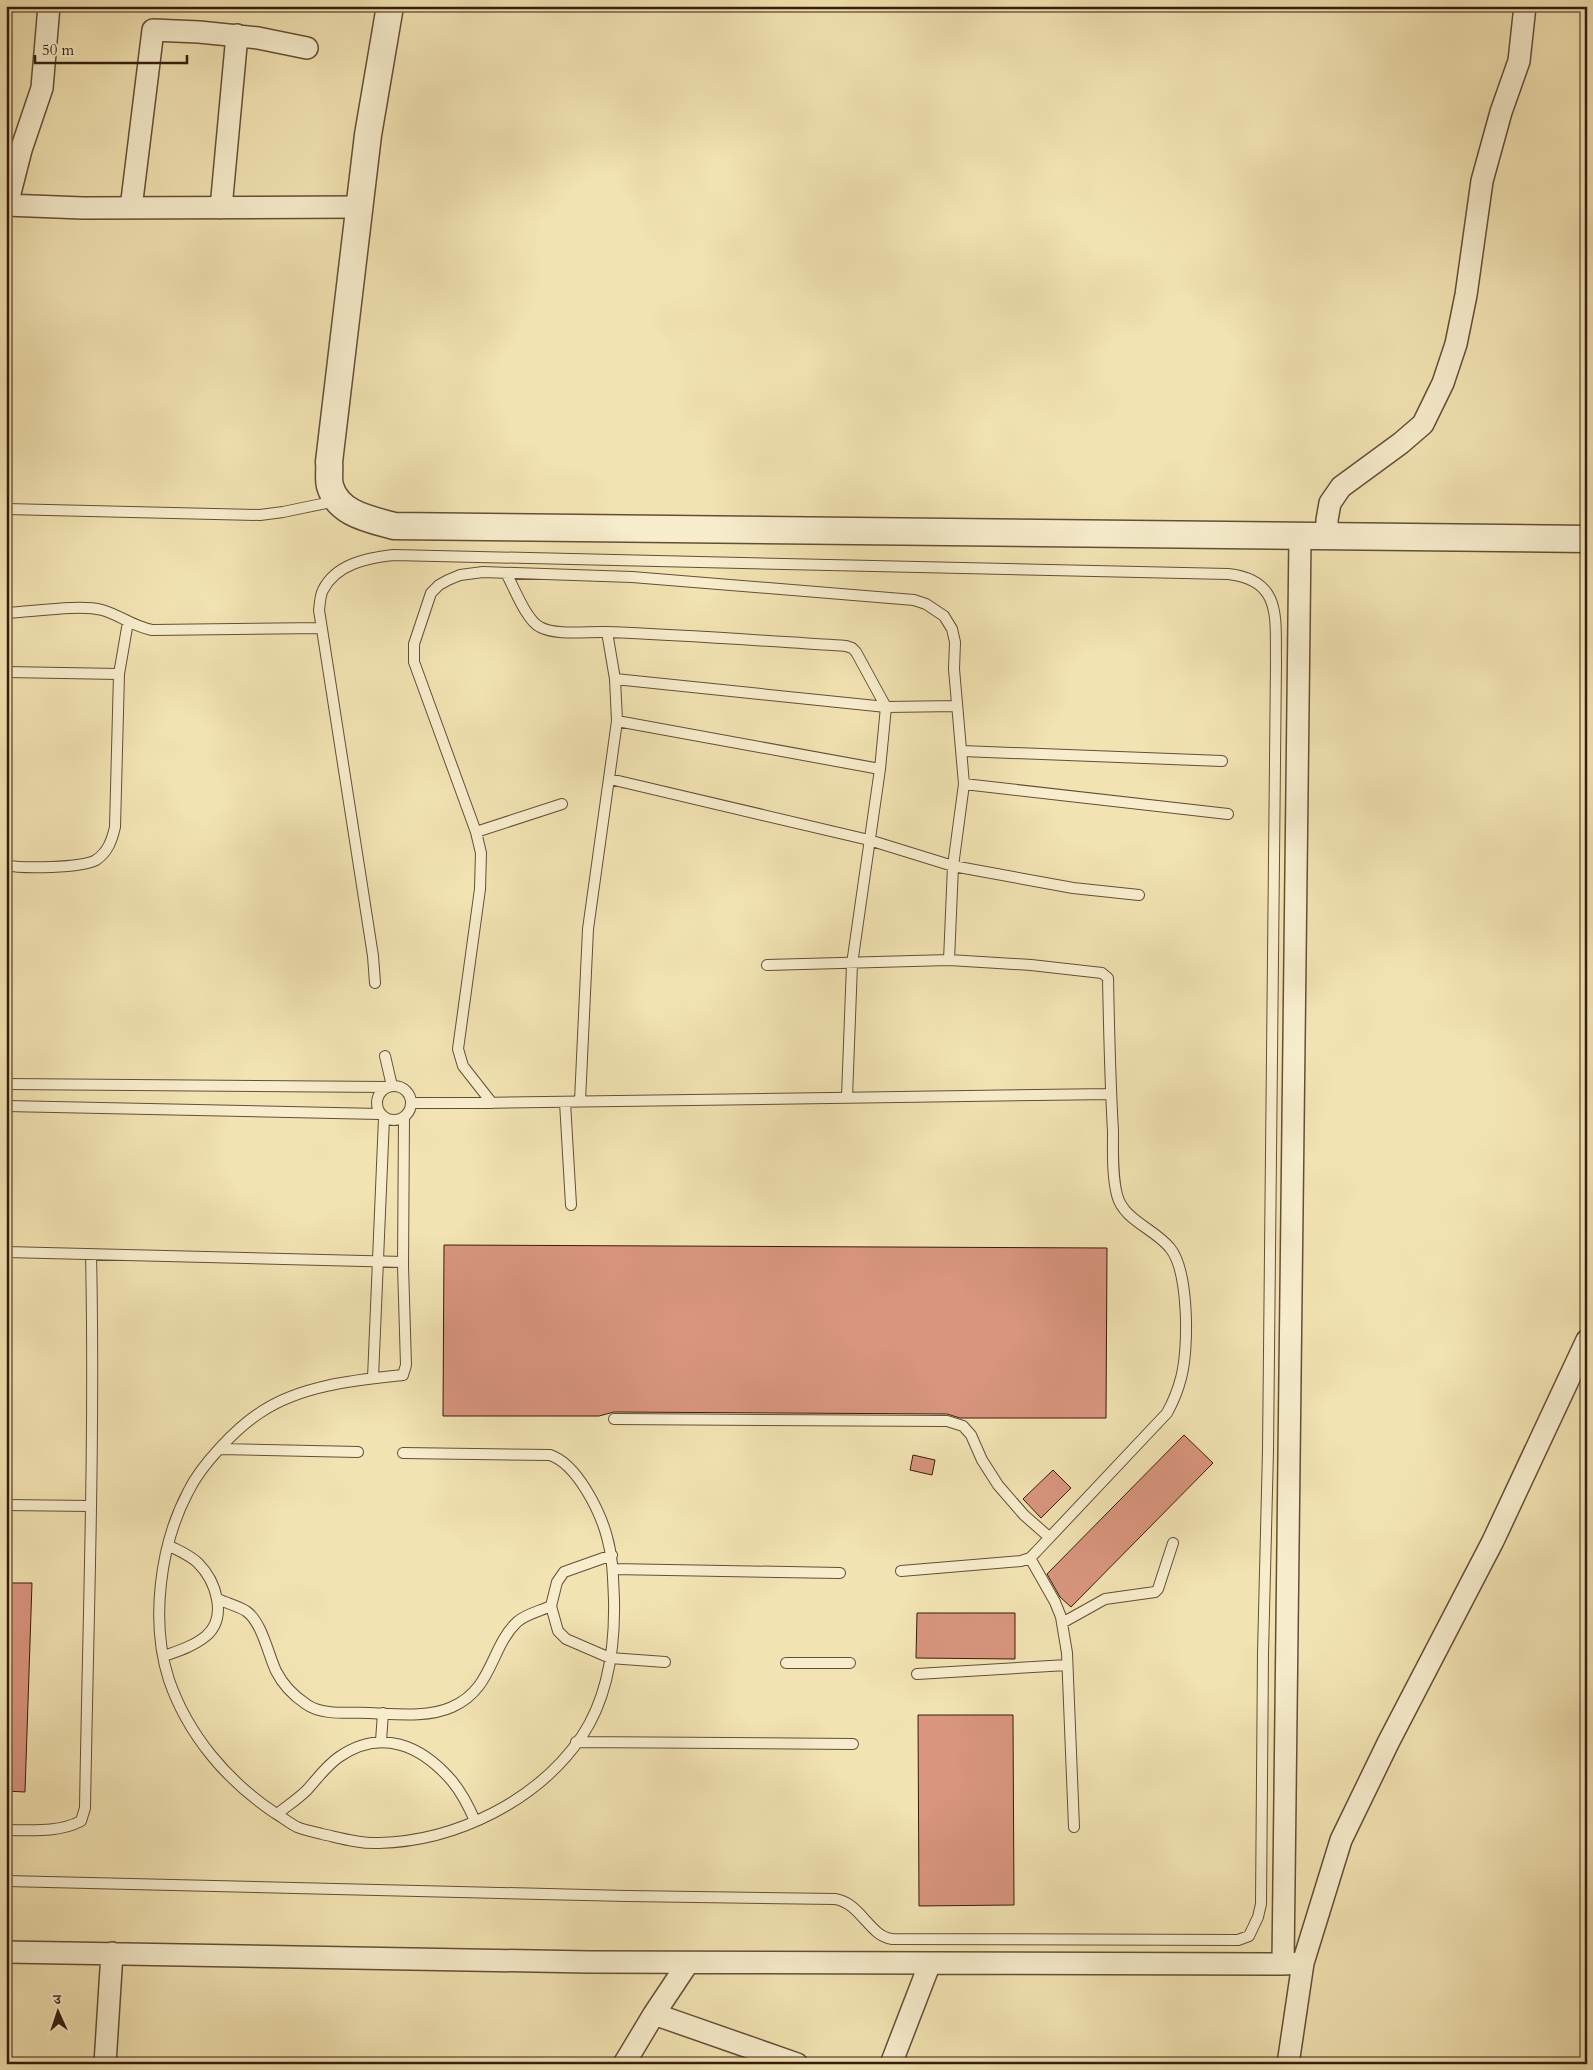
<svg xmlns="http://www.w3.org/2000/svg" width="1593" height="2070" font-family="Cardo,'Noto Serif Devanagari',serif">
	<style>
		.building { fill: #d9957e; stroke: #361c0e }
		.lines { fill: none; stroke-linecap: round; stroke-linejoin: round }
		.service-casing { stroke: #654e37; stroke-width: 12 }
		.minor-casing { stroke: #654e37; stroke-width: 24 }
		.tertiary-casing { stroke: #654e37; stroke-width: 29 }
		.service { stroke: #f7edcd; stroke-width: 10 }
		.minor { stroke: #f7edcd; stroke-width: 21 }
		.tertiary { stroke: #f7edcd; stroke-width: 26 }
	</style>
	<rect width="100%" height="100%" fill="#f2e3b2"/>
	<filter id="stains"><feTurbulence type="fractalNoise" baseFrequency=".004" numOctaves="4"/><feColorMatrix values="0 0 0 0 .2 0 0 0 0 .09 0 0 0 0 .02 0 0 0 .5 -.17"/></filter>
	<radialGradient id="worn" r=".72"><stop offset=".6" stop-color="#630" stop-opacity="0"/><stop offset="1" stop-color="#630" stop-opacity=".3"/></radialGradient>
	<path class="building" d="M444 1245 1107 1248 1106 1418H960L947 1414 614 1412 599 1416H443Z
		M1184 1435 1213 1463 1071 1607 1060 1597 1047 1574Z
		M913 1455 935 1460 932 1475 910 1470Z
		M1053 1470 1071 1488 1041 1518 1023 1499Z
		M6 1583H32L25 1792 6 1791Z
		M917 1613H1015V1659L916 1658Z
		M918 1715H1013L1014 1905 919 1906Z"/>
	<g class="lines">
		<g class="service-casing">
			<path id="service" d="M6 509 260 515 283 512 336 501
				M506 573C514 587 526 620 540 627 556 636 589 631 607 632 687 635 767 641 846 646L852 648 856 652 886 707 880 769 852 964 847 1097
				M6 613C32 612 79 604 102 610 120 615 132 626 152 630L321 628
				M6 672 119 674
				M615 679 886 707 957 706
				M617 721 880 769
				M962 751 1222 761
				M610 779 869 840 953 866 1073 888 1139 895
				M964 784 1228 814
				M476 832 562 804
				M6 865C22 869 82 868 96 860 108 852 112 840 115 827L119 674 128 622
				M767 965 949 960 1031 965 1102 973 1108 978C1109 1029 1110 1080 1113 1131 1113 1152 1112 1175 1117 1195 1123 1220 1155 1229 1170 1248 1189 1271 1189 1349 1181 1378 1178 1390 1173 1402 1167 1413L1036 1552 1030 1558 1021 1561 901 1571
				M385 1056 392 1086
				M6 1084 387 1087
				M377 1103a17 17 0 1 1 34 0a17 17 0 1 1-34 0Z
				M580 1101 588 929 617 721 615 679 607 632
				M565 1102 571 1205
				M411 1103H477L1111 1094
				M492 1103 463 1066 458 1049 480 889 481 853 476 832 414 662V644L431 593 439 585 448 580 460 575 483 572 632 577 914 600 926 604 944 616 952 629 955 642 954 669 964 784 953 866 949 960
				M6 1106 380 1114
				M6 1252 403 1262
				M373 1378 384 1118
				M614 1419 947 1421 963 1426 971 1435 982 1460 998 1485 1024 1515 1049 1537
				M220 1449 358 1452
				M403 1453 550 1455C577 1464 600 1511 607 1537 613 1558 613 1578 614 1600 615 1646 608 1697 582 1736 538 1801 456 1841 379 1843 360 1844 340 1838 322 1834 314 1832 304 1830 297 1827 289 1823 282 1817 275 1813 227 1781 188 1735 169 1680 150 1622 160 1545 188 1492 201 1465 236 1428 261 1412 301 1385 356 1380 403 1375L406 1365 403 1266 404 1117
				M6 1505 90 1506
				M612 1555 564 1572 557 1582 551 1606 558 1631 566 1639 610 1658 665 1662
				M1030 1558 1055 1602 1061 1617 1067 1653 1074 1827
				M613 1569 840 1573
				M218 1599C226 1603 238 1606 246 1611 262 1622 268 1654 276 1671 283 1685 294 1696 306 1704 322 1716 351 1712 369 1713 395 1714 428 1718 452 1707 493 1689 490 1648 517 1622 526 1614 540 1611 551 1606
				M1062 1623 1105 1599 1155 1592 1158 1589 1173 1543
				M164 1656C178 1651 194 1646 206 1636 228 1617 216 1581 198 1563 190 1555 177 1550 168 1545
				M786 1663H850
				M917 1674 1067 1665
				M381 1741 383 1713
				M576 1742 853 1744
				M277 1814C287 1806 298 1799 307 1790 317 1779 326 1766 339 1757 381 1728 421 1745 452 1781 462 1793 469 1807 475 1821
				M6 1830C31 1830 58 1833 81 1821L85 1808C88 1624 95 1439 91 1254
				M6 1881 627 1896 835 1899C861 1903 869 1936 892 1939L1238 1940 1249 1936 1258 1917 1261 1904 1263 1653 1268 1450 1276 662C1275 619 1283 580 1228 574L393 555C367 558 336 564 323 590 320 595 320 604 319 610L373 956 375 983"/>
		</g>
		<g class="minor-casing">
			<path id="minor" d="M6 205 83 208 360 207
				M7 205 21 150 42 88 49 6
				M131 208 153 30 199 32 258 38 307 48
				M221 208 237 35
				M1327 537V520L1330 503 1341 487 1401 443 1423 424 1443 383 1456 344 1466 295 1482 181 1501 112 1519 61 1525 6
				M6 1952 589 1962 1283 1964 1300 537
				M1283 1964 1303 1963 1341 1840 1389 1741 1493 1541 1587 1340
				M654 2014 797 2064
				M105 2064 112 1953
				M624 2064 654 2014 688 1963
				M891 2064 930 1963
				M1288 2064 1303 1963"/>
		</g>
		<g class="tertiary-casing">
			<path id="tertiary" d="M390 6 368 135 329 462C330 469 328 479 330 486 338 514 369 519 394 526L1587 539"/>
		</g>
		<use href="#service" class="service"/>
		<use href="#minor" class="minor"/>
		<use href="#tertiary" class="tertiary"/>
	</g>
	<rect width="1593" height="2070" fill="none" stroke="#f2e3b2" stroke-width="25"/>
	<rect x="8" y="8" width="1578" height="2055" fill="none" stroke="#361c0e" stroke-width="2.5"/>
	<rect x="12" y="12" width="1568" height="2045" fill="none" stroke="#361c0e"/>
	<g transform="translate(58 2012) rotate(357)" stroke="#f7edcd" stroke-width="4" paint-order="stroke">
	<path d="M0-4L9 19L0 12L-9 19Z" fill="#361c0e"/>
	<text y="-8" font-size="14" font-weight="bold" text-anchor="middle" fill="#361c0e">उ</text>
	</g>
	<path d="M35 55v8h152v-8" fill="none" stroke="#361c0e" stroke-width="2.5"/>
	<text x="42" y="55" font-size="15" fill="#361c0e" stroke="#f7edcd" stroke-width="4" paint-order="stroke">50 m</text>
	<rect width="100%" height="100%" filter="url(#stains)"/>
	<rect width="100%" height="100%" fill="url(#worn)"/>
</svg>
